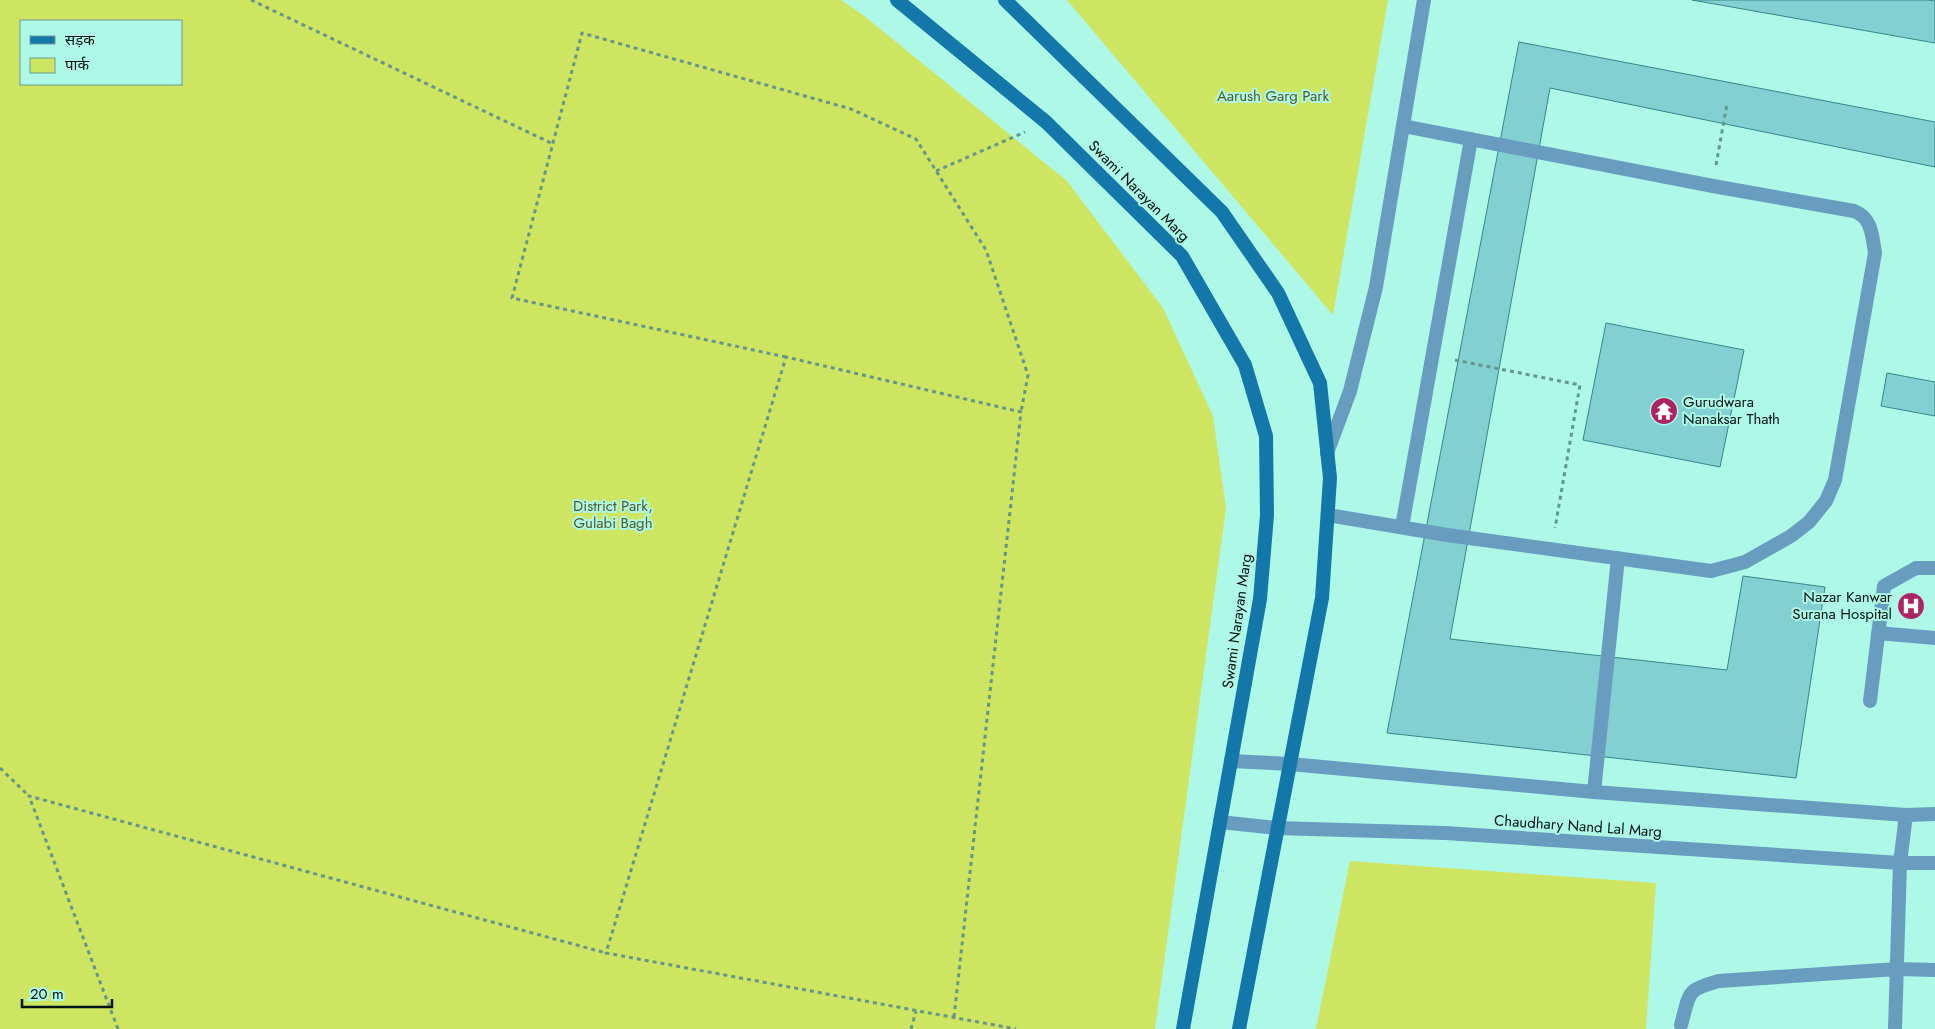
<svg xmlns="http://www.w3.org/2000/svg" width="1935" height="1029" font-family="Jost,'Noto Sans Devanagari',sans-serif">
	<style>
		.green { fill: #cde560; fill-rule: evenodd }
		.building { fill: #82d0d2; stroke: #368689 }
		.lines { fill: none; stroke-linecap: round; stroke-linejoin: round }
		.path { stroke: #64968b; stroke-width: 3; stroke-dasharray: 4 4; stroke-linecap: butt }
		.service { stroke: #689dc0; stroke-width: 14 }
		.minor { stroke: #689dc0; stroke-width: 14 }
		.secondary { stroke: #1477aa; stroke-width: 14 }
		.labels { text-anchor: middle; stroke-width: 4; stroke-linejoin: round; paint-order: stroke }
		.park-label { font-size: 15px; fill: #515b24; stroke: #aef8e7 }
		.street-label { font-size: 15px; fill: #00130f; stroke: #aef8e7 }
		.poi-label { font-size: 15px; fill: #00130f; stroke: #aef8e7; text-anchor: start }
	</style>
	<rect width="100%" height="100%" fill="#aef8e7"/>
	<path class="green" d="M0 0H841L863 15 1067 181 1163 308 1213 416 1226 508 1155 1029H0ZM21 21H181V84H21Z
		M1067 0H1388L1333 315Z
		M1350 861 1656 883 1646 1029H1316Z"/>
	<path class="building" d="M1692 0H1927L1935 1V43Z
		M1519 42 1935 122V167L1550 88 1450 639 1727 670 1743 576 1825 587 1796 778 1387 733Z
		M1606 323 1744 350 1720 467 1583 440Z
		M1887 373 1935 382V416L1881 406Z"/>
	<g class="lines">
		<path class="path" d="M251 0 553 144
			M1716 165 1727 104
			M936 171 1025 132
			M786 357 512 298 582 33 851 109 916 139 986 250 1028 375 1021 412
			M1455 360 1580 385 1555 528
			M0 768 29 796
			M954 1017 1021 412 786 357 606 953 1016 1029
			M118 1029 29 796 606 953
			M911 1029 916 1011"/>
		<path class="service" d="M1328 515 1447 535 1711 571 1745 562 1791 536 1809 522 1826 501 1835 480 1875 253C1872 235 1872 218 1854 211L1713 186 1403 126
			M1402 527 1471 139
			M1878 633 1935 638
			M1870 701 1884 586 1916 568H1935
			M1594 792 1618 558"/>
		<path class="minor" d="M1327 453 1350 391 1376 287 1424 0
			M1231 761 1290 764 1594 792 1906 815 1935 814
			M1220 822 1277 828 1445 833 1900 863H1935
			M1681 1025C1690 993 1685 990 1719 981L1897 969 1935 970
			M1895 1029 1900 863 1906 815"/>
		<path class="secondary" d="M897 0 1046 122 1182 256 1245 365 1266 436 1267 515 1260 599 1183 1029
			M1005 0 1222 212 1278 293 1320 383 1330 478 1322 598 1239 1029"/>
	</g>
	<defs>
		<g id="temple-disc" transform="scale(1.4375)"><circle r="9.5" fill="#ae2363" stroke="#aef8e7"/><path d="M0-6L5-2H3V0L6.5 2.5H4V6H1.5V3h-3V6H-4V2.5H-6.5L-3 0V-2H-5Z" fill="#fff"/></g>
		<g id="hospital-disc" transform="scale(1.4375)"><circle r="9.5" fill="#ae2363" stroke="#aef8e7"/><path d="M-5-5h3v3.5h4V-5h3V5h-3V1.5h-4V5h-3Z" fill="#fff"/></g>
	</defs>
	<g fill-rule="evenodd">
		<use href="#temple-disc" x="1664" y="411"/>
		<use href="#hospital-disc" x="1911" y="606"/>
	</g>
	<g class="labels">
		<g class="park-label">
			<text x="1273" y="101">Aarush Garg Park</text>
			<text x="613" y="511">District Park,<tspan x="613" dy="17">Gulabi Bagh</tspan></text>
		</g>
		<g class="street-label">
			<text transform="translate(1139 191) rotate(45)" y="5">Swami Narayan Marg</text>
			<text transform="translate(1237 621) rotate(-82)" y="5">Swami Narayan Marg</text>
			<text transform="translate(1578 826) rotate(4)" y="5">Chaudhary Nand Lal Marg</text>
		</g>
		<g class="poi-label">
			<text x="1683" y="407">Gurudwara<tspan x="1683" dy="17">Nanaksar Thath</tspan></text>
			<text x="1892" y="602" text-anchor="end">Nazar Kanwar<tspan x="1892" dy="17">Surana Hospital</tspan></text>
		</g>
	</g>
	<rect x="20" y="20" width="162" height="65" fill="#aef8e7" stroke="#689c91"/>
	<rect x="30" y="36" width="25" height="8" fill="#1477aa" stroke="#689c91"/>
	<text x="65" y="45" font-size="15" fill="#00130f">सड़क</text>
	<rect x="30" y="58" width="25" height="15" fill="#cde560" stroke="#689c91"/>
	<text x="65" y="70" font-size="15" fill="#00130f">पार्क</text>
	<path d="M22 999v8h90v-8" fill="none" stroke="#00130f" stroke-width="2.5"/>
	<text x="30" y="999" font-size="15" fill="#00130f" stroke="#aef8e7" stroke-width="4" paint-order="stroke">20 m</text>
</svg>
